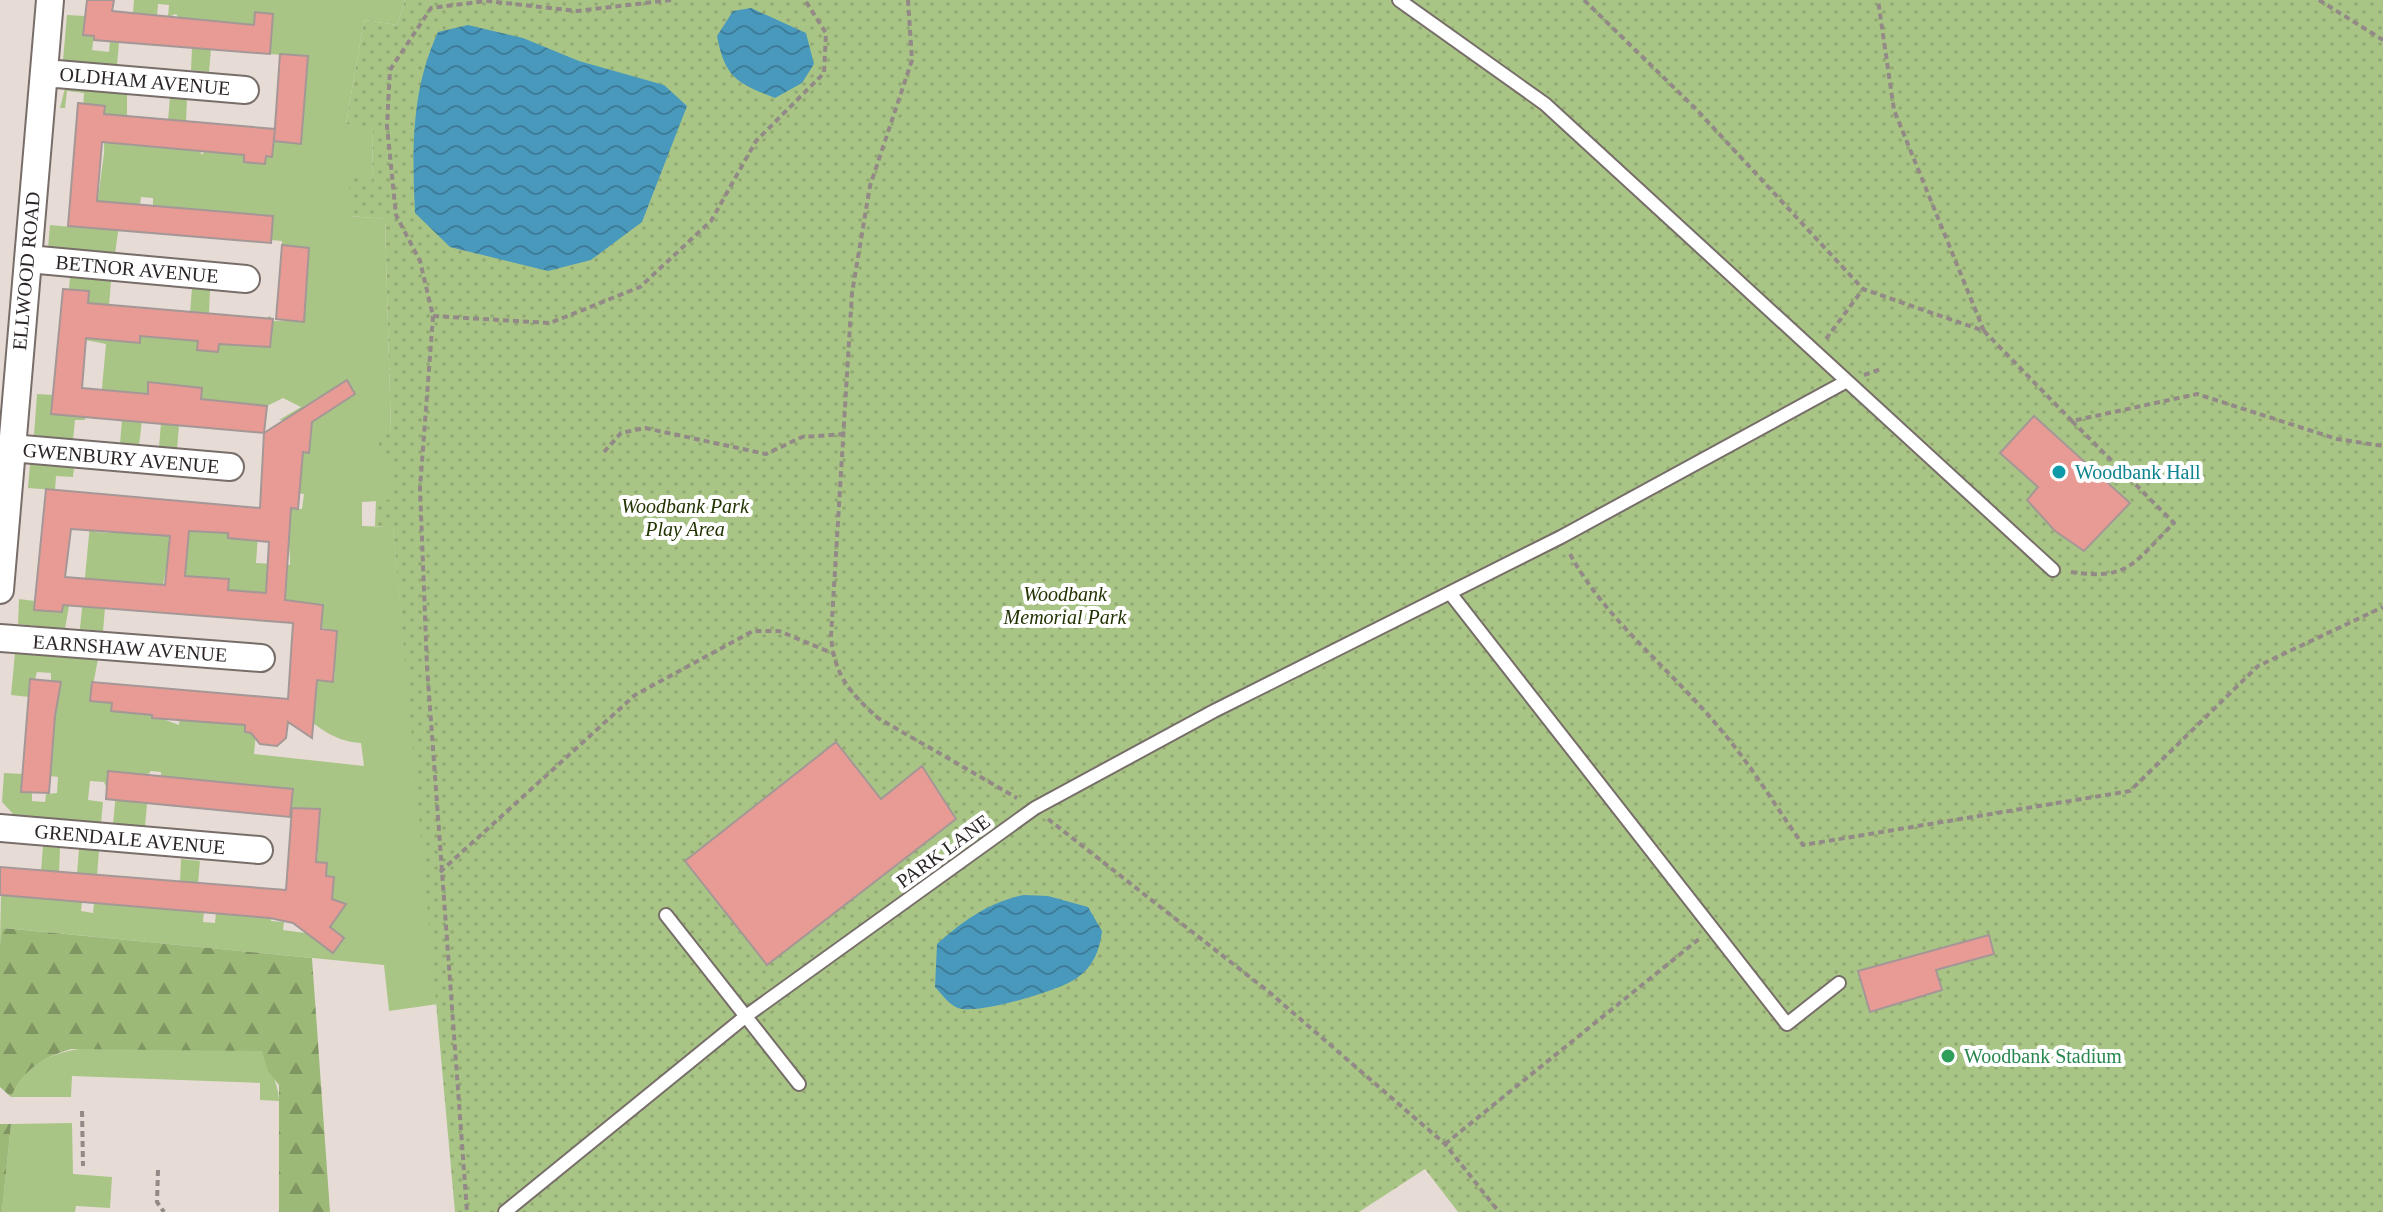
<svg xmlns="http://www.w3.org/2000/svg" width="2383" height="1212" font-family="Georgia,serif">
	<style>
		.green { fill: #a9c586 }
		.forest { fill: url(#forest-firs) }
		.park { fill: url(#park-dots) }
		.water { fill: url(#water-waves) }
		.building { fill: #e89b94; stroke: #a49796; stroke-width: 2; fill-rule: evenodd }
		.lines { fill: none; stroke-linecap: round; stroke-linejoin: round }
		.lane-casing { stroke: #786e69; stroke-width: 16 }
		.street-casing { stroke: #786e69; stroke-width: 30 }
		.path { stroke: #938a87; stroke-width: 4; stroke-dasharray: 6 4; stroke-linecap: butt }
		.lane { stroke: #fff; stroke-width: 12 }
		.street { stroke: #fff; stroke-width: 26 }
		.culture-dot { fill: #0f9aa8; stroke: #fff; stroke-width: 3 }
		.leisure-dot { fill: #2e9e5b; stroke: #fff; stroke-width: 3 }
		.labels { text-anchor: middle; stroke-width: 8; stroke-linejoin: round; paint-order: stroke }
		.street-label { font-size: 20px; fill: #2b2625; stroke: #fff }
		.culture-label { font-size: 20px; fill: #0d838f; stroke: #fff; text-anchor: start }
		.park-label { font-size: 20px; font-style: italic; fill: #223302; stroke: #fff }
		.leisure-label { font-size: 20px; fill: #27864d; stroke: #fff; text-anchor: start }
	</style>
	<defs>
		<pattern id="forest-firs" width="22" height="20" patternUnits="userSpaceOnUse" patternTransform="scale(2)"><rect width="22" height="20" fill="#9db978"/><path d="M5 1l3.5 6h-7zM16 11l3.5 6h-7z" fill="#809662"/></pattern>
		<pattern id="park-dots" width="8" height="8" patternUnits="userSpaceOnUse" patternTransform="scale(2)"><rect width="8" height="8" fill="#a9c586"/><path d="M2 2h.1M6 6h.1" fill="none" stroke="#92a974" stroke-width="1.8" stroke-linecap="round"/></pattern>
		<pattern id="water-waves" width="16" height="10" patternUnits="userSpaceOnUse" patternTransform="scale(2)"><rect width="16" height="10" fill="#4999bd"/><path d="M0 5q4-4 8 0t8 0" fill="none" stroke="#3d7d99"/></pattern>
	</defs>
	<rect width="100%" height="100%" fill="#e7dbd6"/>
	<path class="green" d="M134 0H405L397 25 364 20 346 124 373 126 372 181 350 216 385 219 391 434 379 457H394V500L362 502V526L393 527 438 1004 389 1011 384 965 4 928 0 944 1 895 82 902 81 911 93 913 94 903 204 911 203 922 215 923 216 912 271 917V921L284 922 283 930 343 938 329 927 346 904 325 896 326 863 316 862 318 854 292 816H281L292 789 167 778 161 777V772L151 771 131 793V802L147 804 145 827 113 824 118 773 108 772 107 789 104 782 90 781 88 800 103 802 101 824 15 816 2 802 4 773 23 774 32 792V801L45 802 46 794 57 793 58 777 50 776 57 682 51 681V673L37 672 35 679H30L29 697 11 695 15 653 98 659 90 701 112 703V711L152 715 179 725 180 717 235 725 245 723V732L256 733 254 754 364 766 361 743C331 742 308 720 287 699L314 710 317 680 334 681 335 671 320 643 336 644 337 631 288 620 283 622 285 594 228 590 229 580 184 586 168 558 163 585 90 579 87 606 105 608 103 631 80 629 93 493H98L95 532 112 533 114 523 228 532V538L244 540 258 535 256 563 290 565C291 544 283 527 288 508L302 509 304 494 289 492 302 466 303 455 292 451 309 453 295 421 279 420 301 407 283 398 267 406 163 395 164 384 149 382 148 394 108 390 101 399 106 344 86 340 89 291 69 289 70 277 111 281 109 306 117 341 139 343 140 336C165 338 197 334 218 352L219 343 270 347 272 334 265 319 270 316 273 321H304L309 248 282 245V241L271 240 272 216 153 206V198L141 197 140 205 122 203 115 254 48 248 50 225 94 229 104 153 105 107 77 113V109H83L84 93 67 91 65 108H60L65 88 127 93V145L200 151 202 155 204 152 243 154 244 162 265 164 266 156 271 157 276 135 301 143 308 57 270 54 273 14 255 12 254 25 179 18 176 14 168 17 169 5 158 4 157 16 131 37Z
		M67 15 85 16 83 35 94 36 92 50 109 52 112 19 121 20 117 65 63 60Z
		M192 47 211 49 209 72 191 70Z
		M170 97 187 98 186 122 168 121Z
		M192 288 210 290 209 314 190 313Z
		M37 394 53 395 52 414 79 416 87 398 85 420H75L73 440 34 435Z
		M122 419 142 420 139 446 120 444Z
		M161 423 179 425 177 449 159 447Z
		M30 464 74 468 73 477 56 476 55 490 28 488Z
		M65 587 72 588 65 629 18 624 19 599 35 601 34 610 62 612Z
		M43 846 60 848 59 872 41 871Z
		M79 849 99 851 97 876 77 874Z
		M181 859 200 861 198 883 180 882Z
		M159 1047 262 1051C269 1063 279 1087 279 1101L260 1100V1083L72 1076 71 1097H11C38 1037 103 1048 159 1047Z
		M72 1123 73 1174 112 1177 110 1208 76 1206 75 1212H2L11 1124Z"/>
	<path class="forest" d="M3 928 312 958 330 1212H279V1085L268 1071 262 1051 71 1049C42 1058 24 1069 11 1097L0 1087V944Z
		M0 1124H11L2 1212H0Z"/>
	<path class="park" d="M405 0H2383V1212H1458L1425 1169 1359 1212H455L393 528 375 526 376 499 394 500V457H378L380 434 391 433 385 219 350 216 349 177 372 181 373 127 346 124 364 20 397 25Z"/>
	<path class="water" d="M751 8 806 33 814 64 802 83 775 98C737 83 725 78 717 36L733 11Z
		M468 25 523 38 579 61 664 85 687 106 642 222 591 260 548 271 450 247 415 213C412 150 411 90 438 32Z
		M1024 895 1048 896 1088 907 1102 931C1100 950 1093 967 1077 978 1059 991 977 1015 958 1008 948 1004 942 994 935 987L937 944C963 921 989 902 1024 895Z"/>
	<path class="building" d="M87 0H114L112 11 254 25 255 12 273 14 270 54 94 40V36L83 35Z
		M280 54 308 56 301 144 274 141Z
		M78 103 105 106 104 114 275 129 272 157 266 156 265 164 244 162V155L102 142 97 201 273 216 271 243 68 226Z
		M282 245 309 248 304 322 276 319Z
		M63 289 89 291 88 303 273 319 270 347 219 344 218 352 197 350 198 341 140 336V343L86 338 82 388 148 394V382L202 388 201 399 267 406 264 433 51 414Z
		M347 380 355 394 312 422 309 453 303 452 298 509 291 508 285 600 323 605 321 629 337 631 333 682 317 680 312 738 288 722 286 738 277 746 260 744 251 733 245 732V725L152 718V715L111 711 112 703 90 701 92 682 288 699 293 623 63 605 62 612 34 610 46 489 260 508 264 433ZM71 529 170 536 165 585 65 577ZM189 531 228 533V538L269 542 266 593 228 590 229 579 185 576Z
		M2034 416 2130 503 2084 551 2055 531 2027 500 2038 487 2000 453Z
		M30 679 61 682 55 716 49 793 21 792Z
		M836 742 881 799 922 766 956 819 767 965 685 861Z
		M108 771 293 789 290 817 106 799Z
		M292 808 320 809 316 862 327 863 326 876 334 877 332 899 346 904 330 927 344 938 333 953 293 923 270 918 0 895V867L286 890Z
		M1989 935 1994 954 1936 970 1942 990 1870 1012 1858 971Z"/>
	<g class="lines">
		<g class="lane-casing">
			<path id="lane" d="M1847 381 2053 570
				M1450 593 1787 1024 1839 983
				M666 915 799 1084
				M505 1212 746 1016 1035 808 1214 711 1561 537 1847 381 1545 104 1399 0"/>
		</g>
		<g class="street-casing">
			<path id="street" d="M45 73 245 90
				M28 259 246 279
				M11 448 230 467
				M0 590 50 0
				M0 638 261 658
				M0 828 259 850"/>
		</g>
		<path class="path" d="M671 0 577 11 487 1 431 8 390 70 387 126 396 215 420 261 433 316 550 323 640 287 711 221 756 141 824 73 826 33 805 0
			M908 0 912 60 870 186 852 293 831 636C834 675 850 693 878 718L1017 798
			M1584 0 1696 109 1863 289 1984 331 1894 110 1878 0
			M2319 0 2383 40
			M433 316 420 488 427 667 467 1212
			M1984 331 2072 421
			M1826 339 1863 289
			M1864 375 1881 369
			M604 452 621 433 645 428 766 454 802 437 846 434
			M1570 554C1607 622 1672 670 1721 730 1751 765 1776 807 1803 845L2130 791 2258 666 2383 607
			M2071 572C2130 581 2134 562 2174 523L2072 421 2197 394 2337 439 2383 446
			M1048 819 1269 992 1445 1144 1499 1212
			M440 872 635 695 753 631H779L832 653
			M82 1111 83 1166
			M1445 1144 1699 939
			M158 1170 157 1202 164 1212"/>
		<use href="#lane" class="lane"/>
		<use href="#street" class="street"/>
	</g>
	<circle class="culture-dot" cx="2059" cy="472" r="8"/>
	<circle class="leisure-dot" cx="1948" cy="1056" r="8"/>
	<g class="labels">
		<g class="street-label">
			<text transform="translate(145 81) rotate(5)" y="7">OLDHAM AVENUE</text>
			<text transform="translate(137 269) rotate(5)" y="7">BETNOR AVENUE</text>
			<text transform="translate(26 271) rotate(-85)" y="7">ELLWOOD ROAD</text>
			<text transform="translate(121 458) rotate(5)" y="7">GWENBURY AVENUE</text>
			<text transform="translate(130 648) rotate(4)" y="7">EARNSHAW AVENUE</text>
			<text transform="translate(130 839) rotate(5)" y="7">GRENDALE AVENUE</text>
			<text transform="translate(943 851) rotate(-36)" y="7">PARK LANE</text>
		</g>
		<g class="culture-label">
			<text x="2075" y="479">Woodbank Hall</text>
		</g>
		<g class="park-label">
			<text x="685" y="513">Woodbank Park<tspan x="685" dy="23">Play Area</tspan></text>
			<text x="1065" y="601">Woodbank<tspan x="1065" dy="23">Memorial Park</tspan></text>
		</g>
		<g class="leisure-label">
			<text x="1964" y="1063">Woodbank Stadium</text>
		</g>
	</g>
</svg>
